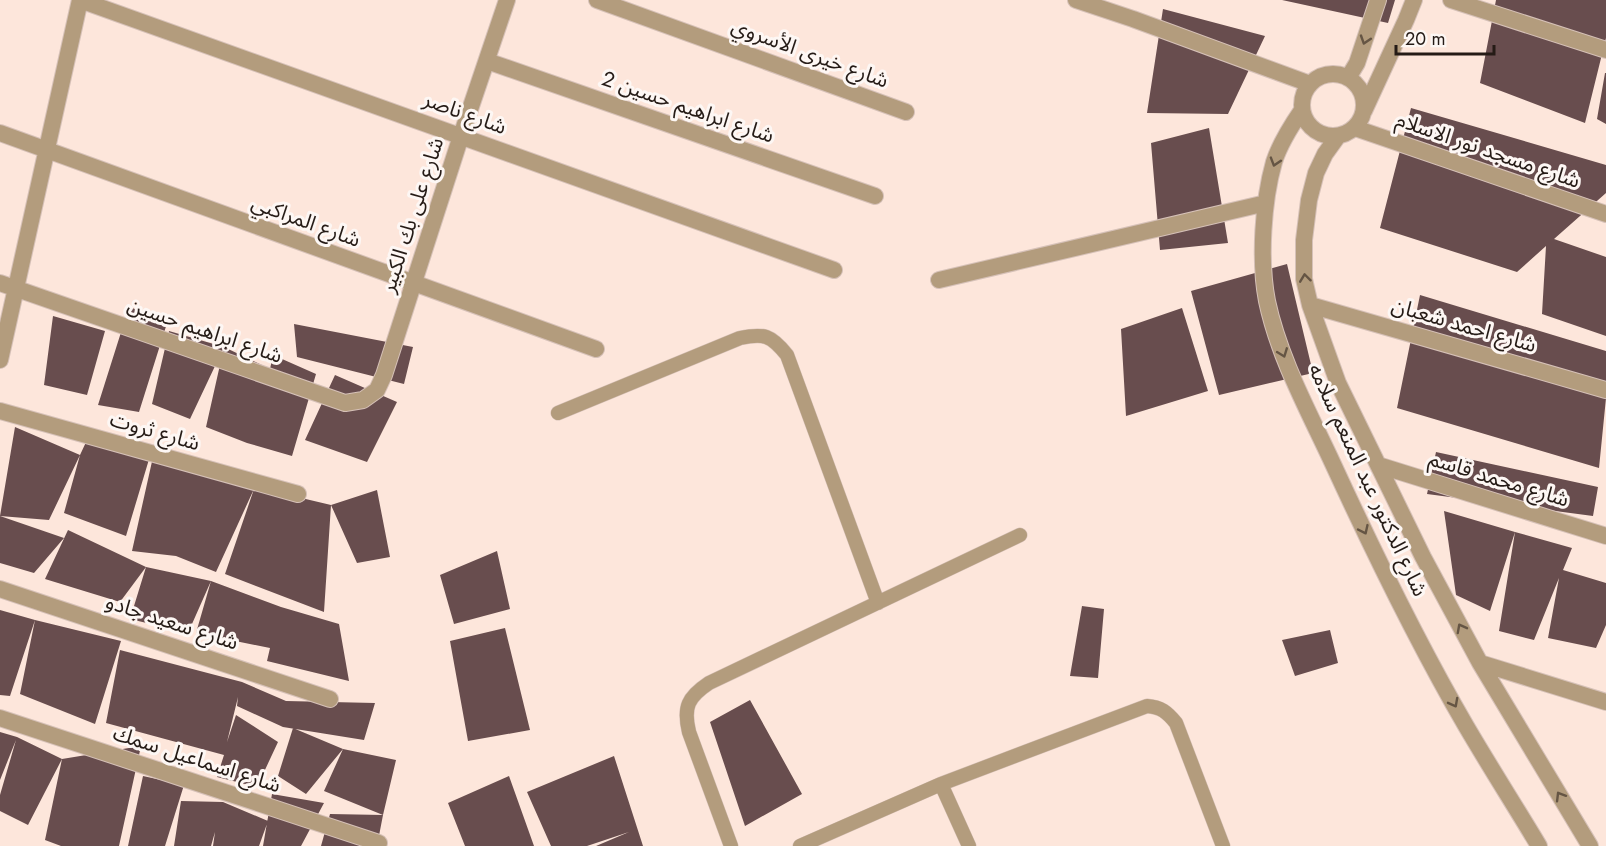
<svg xmlns="http://www.w3.org/2000/svg" width="1606" height="846" font-family="Jost,'Noto Sans Arabic',sans-serif">
	<style>
		.building { fill: #684d4e }
		.lines { fill: none; stroke-linecap: round; stroke-linejoin: round }
		.service-casing { stroke: #d6c1b8; stroke-width: 15 }
		.minor-casing { stroke: #d6c1b8; stroke-width: 18 }
		.service { stroke: #b39c7d; stroke-width: 14 }
		.minor { stroke: #b39c7d; stroke-width: 16 }
		.oneway { stroke: #655544 }
		.labels { text-anchor: middle; stroke-width: 6; stroke-linejoin: round; paint-order: stroke }
		.street-label { font-size: 21px; fill: #251b16; stroke: #fdf7f4 }
	</style>
	<rect width="100%" height="100%" fill="#fde6db"/>
	<path class="building" d="M1282 0H1395L1388 23Z
		M1496 0H1606V38L1585 123 1480 83Z
		M1163 9 1265 36 1228 114 1147 113Z
		M1605 73H1606V124L1597 119Z
		M1411 108 1606 165V193L1554 239 1606 257V336L1542 314 1546 246 1517 272 1380 228Z
		M1209 128 1228 243 1160 250 1151 143Z
		M1287 264 1313 373 1219 395 1191 291Z
		M1420 295 1606 351V398L1599 468 1397 408Z
		M129 307 168 320 139 412 98 405Z
		M1182 308 1208 391 1126 416 1121 329Z
		M53 316 105 331 87 395 44 385Z
		M294 324 413 347 404 384 297 357Z
		M169 331 224 347 190 419 152 404Z
		M224 347 270 369 273 355 316 374 292 456 247 443 206 427Z
		M335 375 397 402 367 462 305 440Z
		M15 427 80 455 87 440 150 456 126 536 64 513 80 455 49 520 0 516Z
		M1436 452 1598 487 1593 516 1427 494Z
		M153 457 255 487 331 505 324 612 225 574 254 489 216 572 176 556 132 551Z
		M377 490 390 557 357 563 331 505Z
		M1444 511 1515 532 1490 611 1456 595Z
		M0 516 64 538 34 573 0 563Z
		M68 530 146 567 120 602 45 579Z
		M1515 532 1572 548 1563 570 1606 583V625L1596 648 1548 638 1559 578 1534 640 1499 631Z
		M497 551 510 609 454 624 440 575Z
		M146 567 211 581 188 633 130 619Z
		M211 581 281 607 339 624 349 681 267 661 270 648 196 633Z
		M1082 606 1104 609 1098 678 1070 676Z
		M0 610 35 620 10 696 0 695Z
		M35 620 121 641 95 724 20 694Z
		M505 628 530 730 468 741 450 641Z
		M1330 630 1338 663 1295 676 1282 640Z
		M120 650 242 682 286 701 375 703 364 740 283 727 237 706 238 697 227 742 236 715 278 742 257 787 217 777 224 755 106 723Z
		M750 700 802 794 745 826 710 722Z
		M293 728 343 749 306 794 278 776Z
		M0 732 17 737 62 759 28 825 0 811V795L16 740 0 780Z
		M141 746 119 846H61L45 840 62 759Z
		M343 749 396 760 383 815 377 846H321L330 814 383 815 324 791Z
		M614 756 643 846H596L629 832 587 846H551L527 792Z
		M143 776 184 785 165 846H128Z
		M509 776 534 846H465L448 803Z
		M272 794 324 803 301 846H263Z
		M181 801 223 802 268 821 259 846H213L215 832 211 846H174Z"/>
	<g class="lines">
		<g class="service-casing">
			<path id="service" d="M558 413 740 338C764 333 771 335 787 355L878 603
				M941 784 969 846
				M731 846 689 732C683 707 688 697 709 683L1020 535
				M800 846 941 784 1147 706C1161 707 1167 712 1176 723L1223 846"/>
		</g>
		<g class="minor-casing">
			<path id="minor" d="M80 0 834 270
				M597 0 906 112
				M1076 0 1133 19 1310 84
				M1451 0 1606 50
				M487 61 875 196
				M1302 105a31 31 0 1 1 62 0a31 31 0 1 1-62 0Z
				M1348 78 1357 63 1378 0
				M1302 110C1291 126 1280 143 1274 162 1263 201 1259 260 1267 301 1279 358 1309 412 1333 464 1374 553 1417 642 1466 726 1490 767 1515 806 1539 846
				M1364 111 1406 20 1414 0
				M1355 128 1606 214
				M0 133 596 349
				M1338 136 1325 154 1316 173 1309 200 1304 240V279L1310 305 1338 383 1423 557 1480 663 1590 846
				M939 280 1266 203
				M0 283 345 403 363 400 377 390 384 375 461 136 507 0
				M1310 305 1606 390
				M0 360 80 0
				M0 411 298 494
				M1378 465 1606 536
				M0 589 330 699
				M1480 663 1606 702
				M0 718 379 843"/>
		</g>
		<use href="#service" class="service"/>
		<use href="#minor" class="minor"/>
	</g>
	<defs><path id="oneway-chevron" d="M-2-3.5L2.5 0L-2 3.5" fill="none" stroke-width="1.6" stroke-linecap="round" stroke-linejoin="round" transform="scale(1.5)"/></defs>
	<g class="oneway">
		<use href="#oneway-chevron" transform="translate(1365 40) rotate(108)"/>
		<use href="#oneway-chevron" transform="translate(1275 162) rotate(107)"/>
		<use href="#oneway-chevron" transform="translate(1305 278) rotate(-97)"/>
		<use href="#oneway-chevron" transform="translate(1283 353) rotate(69)"/>
		<use href="#oneway-chevron" transform="translate(1364 530) rotate(65)"/>
		<use href="#oneway-chevron" transform="translate(1461 628) rotate(-118)"/>
		<use href="#oneway-chevron" transform="translate(1454 703) rotate(62)"/>
		<use href="#oneway-chevron" transform="translate(1560 796) rotate(-121)"/>
	</g>
	<g class="labels">
		<g class="street-label">
			<text transform="translate(810 53) rotate(20)" y="7">شارع خيرى الأسروي</text>
			<text transform="translate(688 107) rotate(19)" y="7">شارع ابراهيم حسين 2</text>
			<text transform="translate(465 113) rotate(20)" y="7">شارع ناصر</text>
			<text transform="translate(1488 150) rotate(19)" y="7">شارع مسجد نور الاسلام</text>
			<text transform="translate(412 215) rotate(-72)" y="7">شارع على بك الكبير</text>
			<text transform="translate(306 221) rotate(20)" y="7">شارع المراكبي</text>
			<text transform="translate(1464 325) rotate(16)" y="7">شارع احمد شعبان</text>
			<text transform="translate(205 330) rotate(19)" y="7">شارع ابراهيم حسين</text>
			<text transform="translate(155 431) rotate(16)" y="7">شارع ثروت</text>
			<text transform="translate(1499 479) rotate(17)" y="7">شارع محمد قاسم</text>
			<text transform="translate(1368 480) rotate(65)" y="7">شارع الدكتور عبد المنعم سلامه</text>
			<text transform="translate(172 622) rotate(18)" y="7">شارع سعيد جادو</text>
			<text transform="translate(197 759) rotate(18)" y="7">شارع اسماعيل سمك</text>
		</g>
	</g>
	<path d="M1396 45v9h98v-9" fill="none" stroke="#251b16" stroke-width="3"/>
	<text x="1405" y="45" font-size="18" fill="#251b16" stroke="#fdf7f4" stroke-width="4.5" paint-order="stroke">20 m</text>
</svg>
